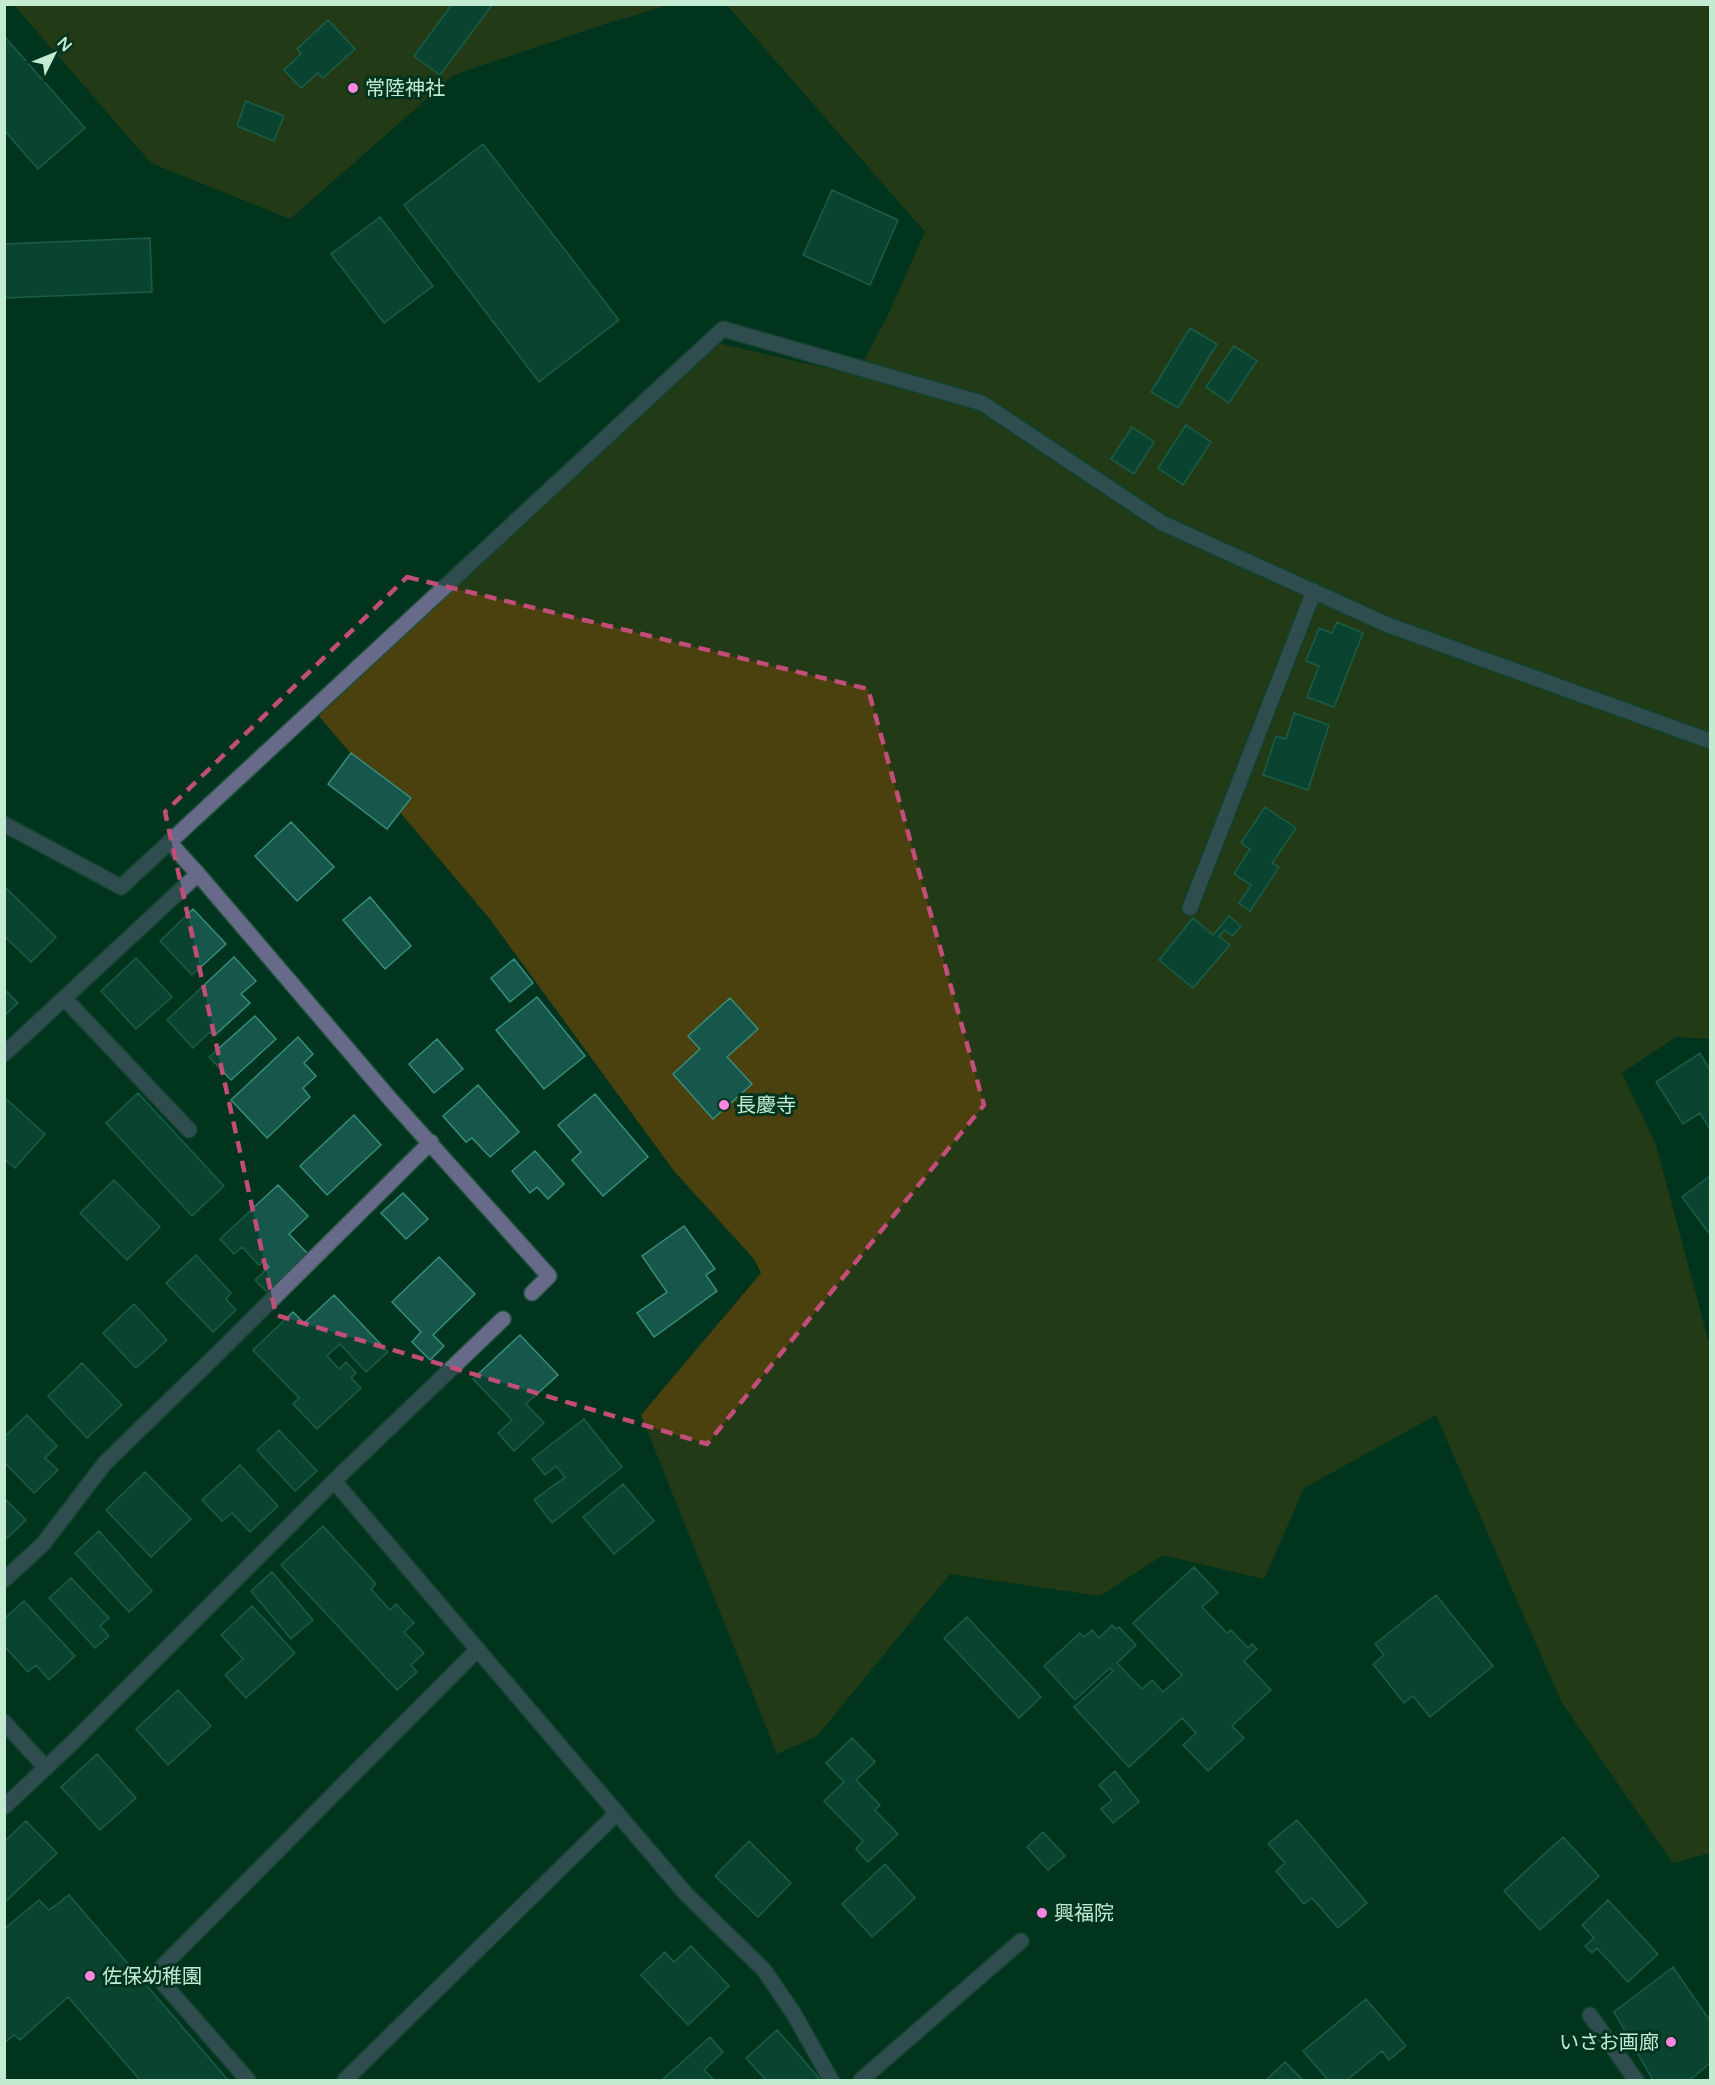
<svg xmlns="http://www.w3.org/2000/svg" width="1715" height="2085" font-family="'Varela Round','Noto Sans JP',sans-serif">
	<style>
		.green { fill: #4b410e }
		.building { fill: #17564a; stroke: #368e7d; stroke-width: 1.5 }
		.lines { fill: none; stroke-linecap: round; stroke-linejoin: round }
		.minor-casing { stroke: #20513b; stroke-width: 18 }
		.minor { stroke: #676b89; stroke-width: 15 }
		.marked { fill: none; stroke: #c24d79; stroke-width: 4.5; stroke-dasharray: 12 8; stroke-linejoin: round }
		.poi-dot { fill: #ff85df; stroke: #01341e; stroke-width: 2 }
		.labels { text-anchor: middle; stroke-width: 6; stroke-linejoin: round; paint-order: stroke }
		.poi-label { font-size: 20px; fill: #c2ebd2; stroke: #01341e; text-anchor: start }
	</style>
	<rect width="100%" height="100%" fill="#01341e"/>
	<path class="green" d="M14 5H669L608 23 454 75 290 219 151 163Z
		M727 5H1710V1039L1676 1037 1622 1073 1656 1145 1710 1347V1853L1673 1863 1562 1703 1436 1415 1304 1488 1264 1579 1163 1555 1100 1596 950 1574 817 1736 777 1754 641 1415 761 1273 754 1259 674 1171 489 918 319 716 717 343 856 375 887 317 925 232Z"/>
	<path class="building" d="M452 4H493L440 75 414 56Z
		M328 20 355 49 323 78 318 73 301 88 284 70 301 54 297 49Z
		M4 36 85 128 38 169 4 130Z
		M246 101 284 116 274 141 237 126Z
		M483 144 619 320 539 382 404 205Z
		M832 190 898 220 870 285 803 255Z
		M380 217 433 286 384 323 331 254Z
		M150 238 152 292 4 298V244Z
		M1190 328 1217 344 1178 408 1151 392Z
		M1234 346 1257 361 1229 403 1206 387Z
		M1186 425 1211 442 1183 485 1158 468Z
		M1132 427 1154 442 1134 474 1111 459Z
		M1337 622 1363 633 1334 707 1307 697 1319 666 1306 661 1319 628 1332 633Z
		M1294 713 1329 725 1308 790 1263 775 1276 736 1286 739Z
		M351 753 411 798 387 829 328 784Z
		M1265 807 1296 828 1272 863 1279 867 1250 911 1239 903 1251 885 1234 874 1250 849 1241 843Z
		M291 822 334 867 297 901 255 856Z
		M4 886 56 937 31 962 4 936Z
		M370 897 411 946 385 969 343 920Z
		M193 909 226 944 192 975 160 941Z
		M1229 916 1241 926 1232 936 1225 930 1219 936 1230 945 1193 988 1159 960 1193 918 1213 935Z
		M234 957 256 981 241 994 250 1003 214 1036 210 1032 193 1048 167 1020Z
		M136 958 172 997 136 1029 101 991Z
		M514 959 533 983 510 1002 491 978Z
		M4 989 18 1003 4 1016Z
		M537 997 585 1056 544 1089 496 1030Z
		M730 998 758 1029 727 1057 752 1084 713 1119 673 1074 700 1049 688 1036Z
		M255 1016 276 1039 231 1080 209 1057Z
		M298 1037 313 1054 304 1063 316 1076 303 1088 310 1097 267 1138 231 1100Z
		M437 1039 463 1069 434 1093 409 1064Z
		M1700 1053 1710 1070V1129L1700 1113 1683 1124 1656 1082Z
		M478 1085 519 1132 490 1157 472 1138 466 1142 443 1116Z
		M138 1093 224 1186 192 1216 106 1123Z
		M595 1094 648 1157 603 1196 572 1160 581 1152 558 1125Z
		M4 1097 45 1134 15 1168 4 1159Z
		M354 1115 381 1145 327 1195 300 1166Z
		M535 1151 564 1184 548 1199 537 1187 530 1193 512 1171Z
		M1710 1176V1230L1708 1232 1682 1197Z
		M114 1180 160 1227 127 1260 80 1213Z
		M278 1185 308 1216 289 1234 308 1254 268 1293 255 1280 269 1267 263 1260 259 1265 242 1247 234 1254 220 1239Z
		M403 1193 428 1219 406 1239 381 1213Z
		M684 1226 715 1269 706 1275 717 1291 654 1337 637 1313 667 1292 642 1256Z
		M196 1255 231 1293 226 1299 236 1310 213 1332 166 1283Z
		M439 1257 475 1294 433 1335 444 1346 430 1360 412 1342 421 1332 392 1302Z
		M334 1295 388 1352 366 1372 340 1344 327 1356 339 1369 346 1362 356 1373 351 1378 361 1388 317 1429 293 1404 299 1398 253 1350 293 1312 304 1323Z
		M134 1304 167 1340 136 1368 103 1333Z
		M520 1335 558 1375 526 1404 544 1423 514 1451 498 1433 512 1420 473 1379Z
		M82 1363 122 1405 87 1438 48 1396Z
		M27 1415 57 1446 45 1458 58 1470 34 1493 4 1462V1437Z
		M584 1419 622 1467 552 1523 534 1500 565 1477 556 1466 545 1475 532 1459Z
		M279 1430 317 1471 295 1491 257 1450Z
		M240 1465 278 1506 250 1532 232 1513 222 1521 202 1500Z
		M145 1472 191 1519 151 1557 106 1510Z
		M623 1484 654 1521 614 1554 583 1517Z
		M4 1498 26 1520 7 1538 4 1536Z
		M323 1526 376 1584 371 1589 390 1610 396 1604 414 1623 404 1632 424 1653 411 1665 417 1672 397 1690 281 1565Z
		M99 1531 152 1591 129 1612 75 1553Z
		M1194 1567 1218 1593 1202 1607 1227 1633 1231 1630 1248 1648 1252 1644 1257 1649 1244 1661 1271 1690 1232 1726 1244 1738 1208 1771 1183 1745 1196 1733 1182 1718 1129 1767 1074 1707 1113 1671 1110 1668 1075 1700 1044 1666 1080 1633 1084 1637 1092 1630 1099 1638 1112 1625 1116 1629 1119 1627 1136 1645 1117 1663 1142 1689 1152 1680 1163 1692 1182 1675 1133 1623Z
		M272 1572 313 1620 291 1639 251 1591Z
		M71 1578 109 1618 100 1626 109 1636 95 1648 49 1598Z
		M1436 1595 1493 1666 1430 1717 1413 1696 1404 1703 1373 1664 1384 1655 1375 1644Z
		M24 1601 75 1656 49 1680 36 1665 28 1672 4 1646V1619Z
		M252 1606 295 1653 246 1698 225 1675 243 1659 221 1635Z
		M967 1617 1041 1697 1019 1718 944 1638Z
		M178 1690 211 1726 168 1765 136 1729Z
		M852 1738 875 1762 856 1780 880 1805 875 1810 898 1834 868 1862 856 1849 863 1841 824 1801 844 1782 826 1763Z
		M97 1754 136 1798 100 1830 61 1787Z
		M1115 1771 1139 1802 1113 1823 1101 1809 1112 1800 1099 1785Z
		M1297 1820 1367 1903 1338 1928 1312 1898 1304 1904 1276 1871 1285 1863 1268 1844Z
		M26 1821 57 1853 4 1903V1842Z
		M1043 1832 1065 1856 1048 1870 1027 1847Z
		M1563 1837 1599 1876 1540 1930 1504 1891Z
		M749 1841 791 1883 758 1917 715 1876Z
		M885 1864 915 1898 872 1937 842 1904Z
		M69 1895 228 2080H140L68 1997 20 2040 14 2035 4 2043V1929L39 1900 49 1910Z
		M1608 1900 1658 1954 1628 1982 1597 1948 1592 1953 1585 1946 1594 1938 1582 1925Z
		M691 1946 729 1986 688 2025 641 1975 665 1952 674 1962Z
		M1673 1967 1710 2021V2063L1690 2080H1653L1614 2012Z
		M1366 1999 1406 2046 1389 2060 1382 2051 1347 2080H1328L1303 2051Z
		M777 2030 819 2078 817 2080H766L746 2058Z
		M710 2037 723 2052 704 2070 714 2080H662Z
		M1285 2062 1303 2080H1266Z"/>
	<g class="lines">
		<g class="minor-casing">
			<path id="minor" d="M4 824 121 887 723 329 982 403 1162 523 1388 625 1710 741
				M169 842 198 874
				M1190 908 1314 591
				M65 999 189 1130
				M4 1054 198 874 391 1100 549 1276 532 1293
				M334 1481 686 1894 764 1970 794 2014 831 2080
				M4 1580 43 1544 105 1463 207 1364 431 1142
				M4 1722 46 1768
				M4 1807 70 1745 334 1481 503 1319
				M1590 2015 1636 2080
				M248 2080 155 1974 478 1649
				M345 2080 617 1813
				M861 2080 1021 1941"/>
		</g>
		<use href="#minor" class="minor"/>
	</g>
	<path d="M0 0H1715V2085H0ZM407 577 868 689 984 1105 707 1444 276 1315 165 812Z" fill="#01341e" fill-opacity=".55" fill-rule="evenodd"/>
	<path class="marked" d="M407 577 868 689 984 1105 707 1444 276 1315 165 812Z"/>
	<g class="poi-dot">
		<circle cx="353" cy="88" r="6"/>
		<circle cx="724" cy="1105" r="6"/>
		<circle cx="1042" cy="1913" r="6"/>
		<circle cx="90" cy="1976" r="6"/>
		<circle cx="1671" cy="2042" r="6"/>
	</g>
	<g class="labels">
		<g class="poi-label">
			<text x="365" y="95">常陸神社</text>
			<text x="736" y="1112">長慶寺</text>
			<text x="1054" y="1920">興福院</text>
			<text x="102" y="1983">佐保幼稚園</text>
			<text x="1659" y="2049" text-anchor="end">いさお画廊</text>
		</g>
	</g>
	<rect width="1715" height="2085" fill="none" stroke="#c2ebd2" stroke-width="12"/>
	<g transform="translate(54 54) rotate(47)" stroke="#01341e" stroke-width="4.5" paint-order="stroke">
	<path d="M0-4.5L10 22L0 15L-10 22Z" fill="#c2ebd2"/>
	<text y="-9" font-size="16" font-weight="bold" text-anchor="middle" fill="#c2ebd2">N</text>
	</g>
</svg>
